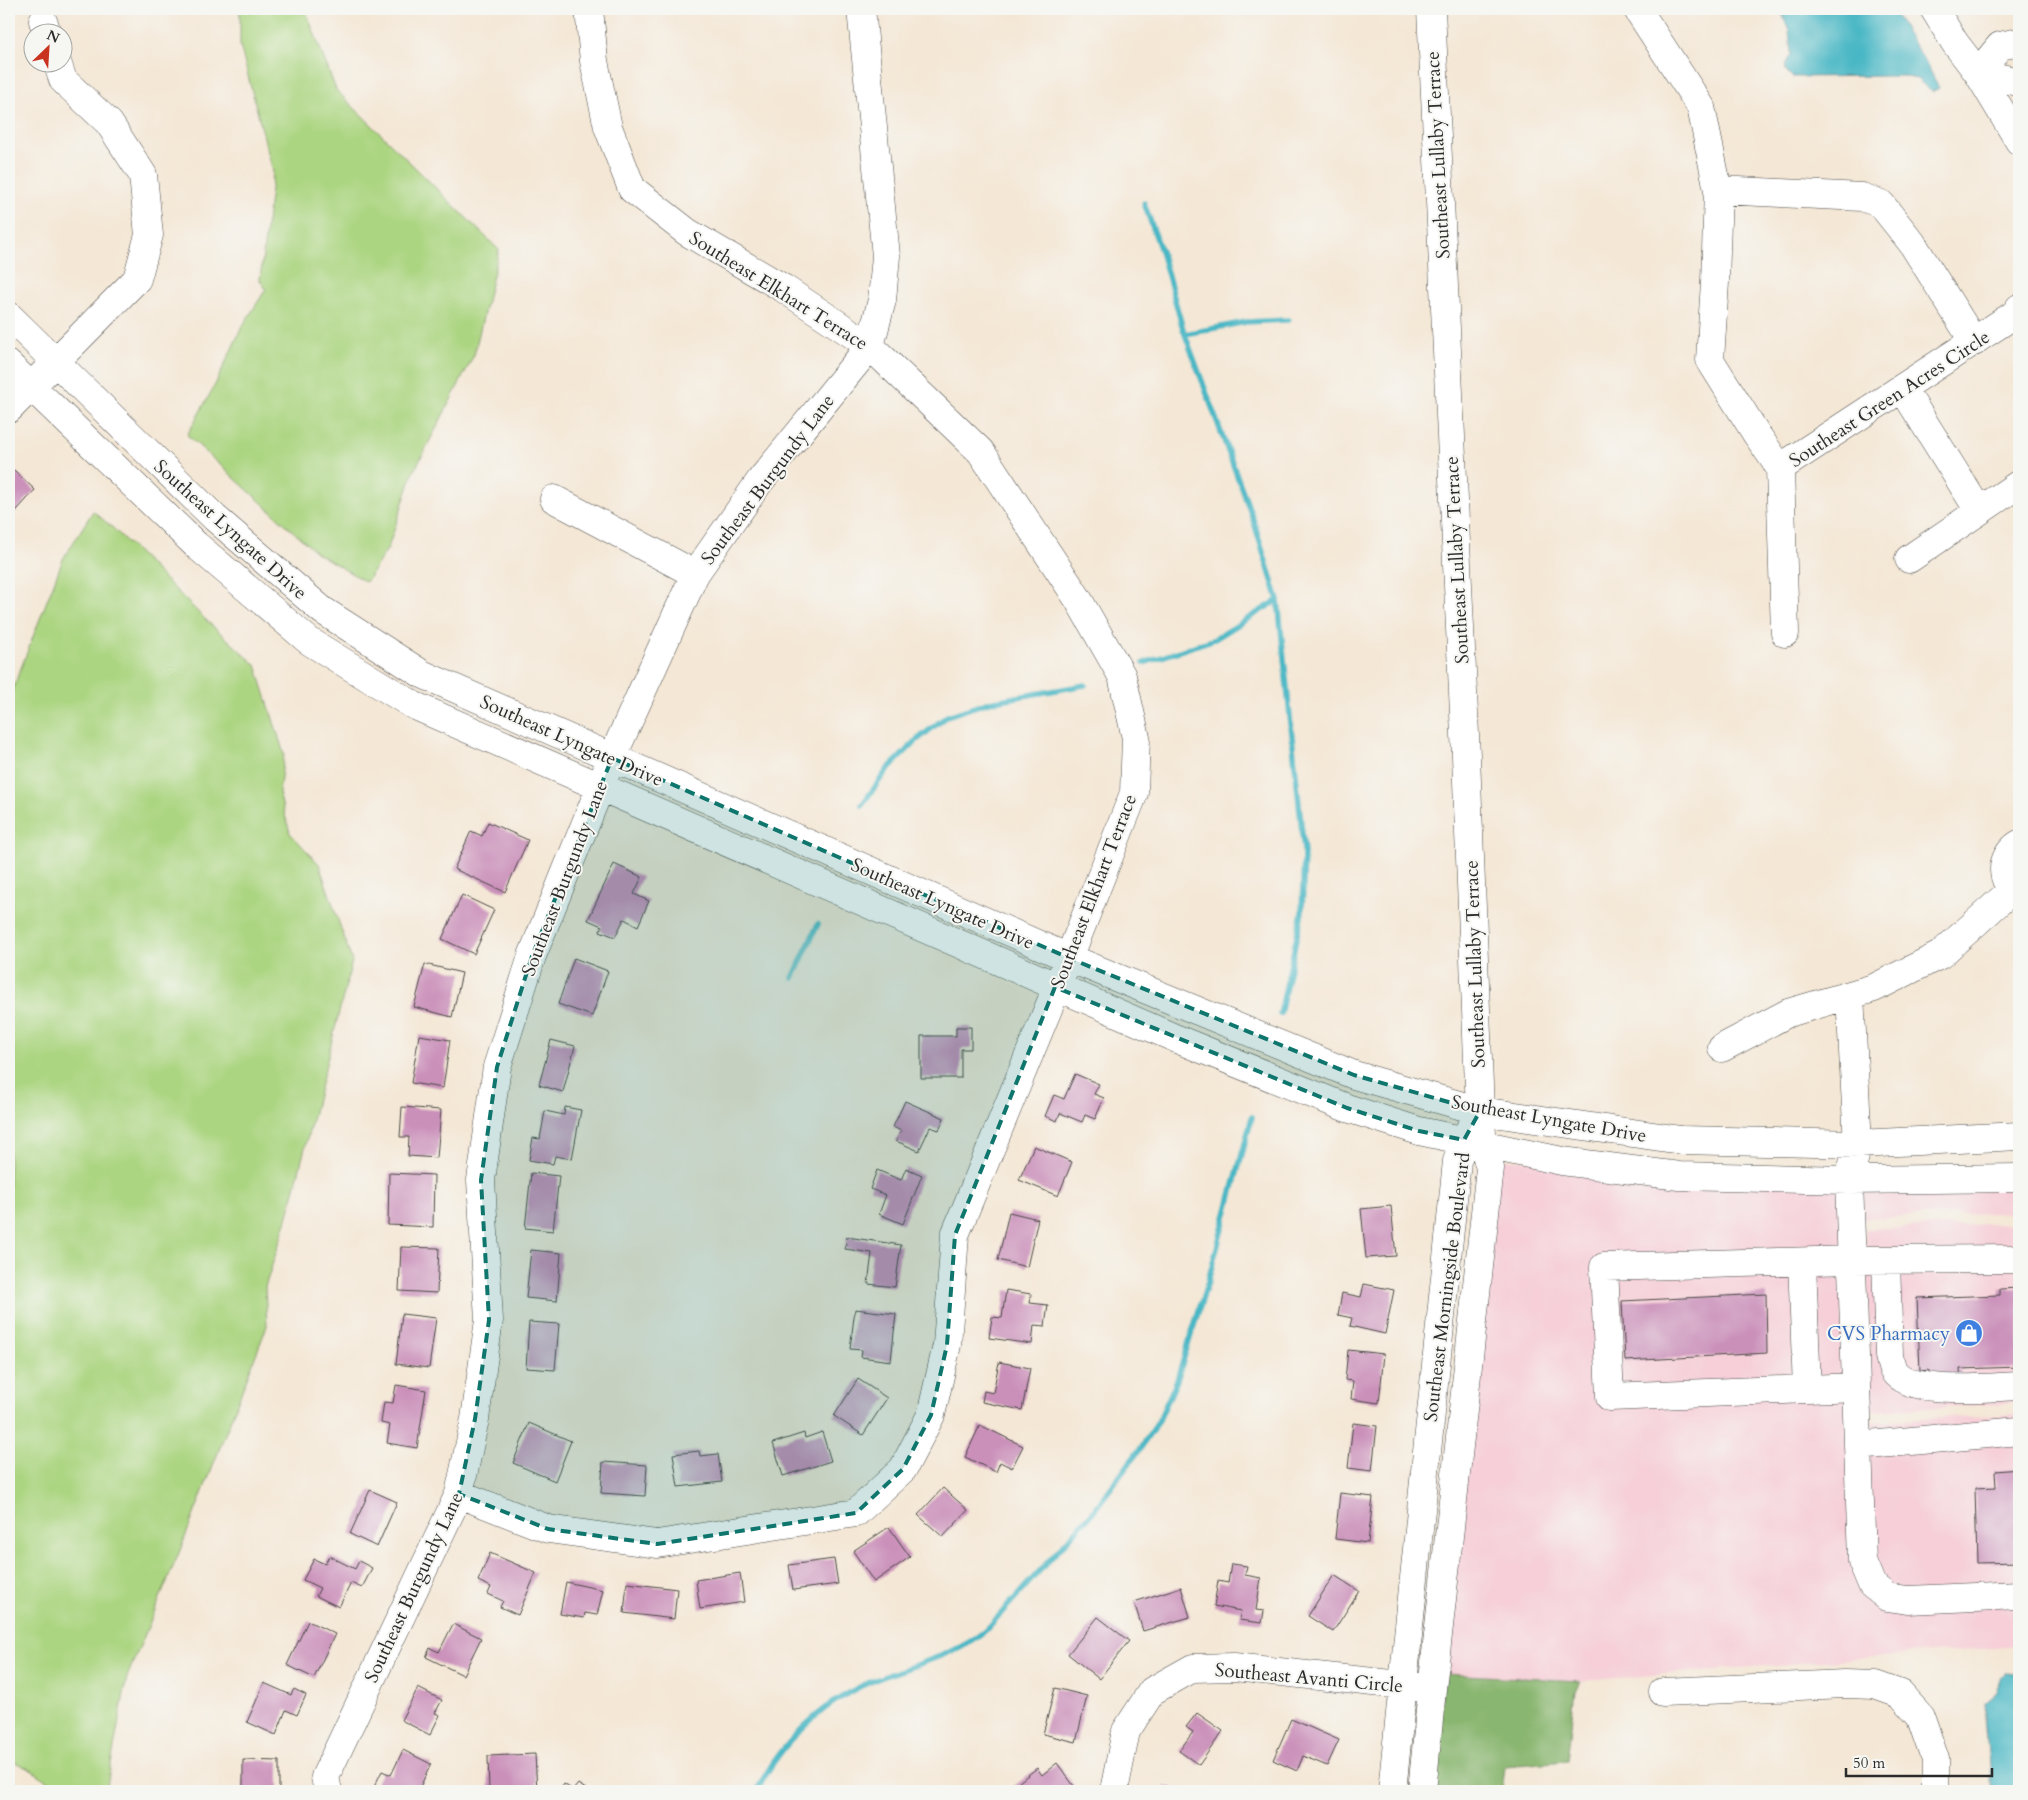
<svg xmlns="http://www.w3.org/2000/svg" width="2028" height="1800" font-family="Cardo,serif">
	<style>
		.built { fill: #f6cfd8 }
		.green { fill: #acd581; stroke: #6c8056 }
		.forest { fill: #89b66f; stroke: #5a704d }
		.water { fill: #4ab7c5; stroke: #3a7178 }
		.lines { fill: none; stroke-linecap: round; stroke-linejoin: round }
		.stream { stroke: #4ab7c5; stroke-width: 5.5 }
		.building { fill: #ca90ba }
		.minor-casing { stroke: #494744; stroke-width: 29 }
		.minor { stroke: #fff; stroke-width: 28 }
		.marked { fill: #0f766e; fill-opacity: 0.2; stroke: #0f766e; stroke-width: 4; stroke-dasharray: 10 6; stroke-linejoin: round }
		.labels { text-anchor: middle; stroke-width: 4; stroke-linejoin: round; paint-order: stroke }
		.street-label { font-size: 19px; fill: #2b2b2b; stroke: #f6f6f2 }
		.shop-label { font-size: 19px; fill: #366cbe; stroke: #f6f6f2; text-anchor: end }
	</style>
	<rect width="100%" height="100%" fill="#f6f6f2"/>
	<filter id="ink" filterUnits="userSpaceOnUse"><feTurbulence type="fractalNoise" baseFrequency=".02" numOctaves="2"/><feDisplacementMap in="SourceGraphic" scale="10" xChannelSelector="R" yChannelSelector="G"/><feConvolveMatrix kernelMatrix="1 2 1 2 8 2 1 2 1" color-interpolation-filters="sRGB"/></filter>
	<filter id="wash" filterUnits="userSpaceOnUse"><feTurbulence type="fractalNoise" baseFrequency=".0096" numOctaves="4" result="noise"/><feDisplacementMap in="SourceGraphic" scale="20" xChannelSelector="R" yChannelSelector="G"/><feGaussianBlur stdDeviation="1.12" result="paint"/><feColorMatrix in="noise" values="0 0 0 0 0 0 0 0 0 0 0 0 0 0 0 0 0 1.4 0 .05"/><feComposite in="paint" operator="in"/></filter>
	<g filter="url(#wash)">
		<rect width="100%" height="100%" fill="#f4e7d5"/>
		<path class="built" d="M1499 1159 2019 1189V1212L1865 1218 1859 1220 1866 1421 1872 1422 2019 1414V1645L1580 1681 1444 1674Z
			M2019 1223V1403L1872 1411 1865 1229Z"/>
		<path class="green" d="M240 9H305L336 90 499 250 474 355 413 473 388 548 366 582 317 553 187 435 215 385 242 327 266 289 260 280 273 172 240 45Z
			M93 511 113 528 206 620 256 665 284 754 279 793 290 833 319 864 352 961 287 1219 265 1287 267 1326 181 1548 127 1677 106 1791H60V1788L31 1770 9 1759V699L63 559Z"/>
		<path class="forest" d="M1444 1674 1580 1681 1575 1691 1567 1761 1505 1766 1502 1791H1433Z"/>
		<path class="water" d="M1780 9H1892L1929 68 1939 88 1932 92 1917 79 1902 76 1792 77 1786 71 1785 65 1791 54 1789 31Z
			M2019 1671V1791H1991L1984 1704 1996 1694 2003 1675 2006 1672Z"/>
		<g class="lines">
			<path class="stream" d="M1144 203 1161 251 1183 329 1253 519 1278 600 1304 852 1302 912 1280 1014
				M1185 334 1246 322 1288 320
				M1144 663 1215 639 1278 600
				M862 805 887 770 917 740 947 716 989 702 1085 685
				M793 978 818 924
				M757 1791C781 1741 827 1698 880 1678 916 1664 956 1655 986 1630L1092 1513 1140 1449 1158 1422 1177 1380 1208 1281 1252 1117"/>
		</g>
		<g id="blocks">
			<path class="building" d="M14 470 35 490 9 519V476Z
				M488 822 528 840 505 892 454 869 471 831 482 836Z
				M614 864 642 877 634 894 649 901 638 926 624 919 615 937 600 931 602 926 588 920Z
				M462 895 494 910 474 954 442 939Z
				M574 958 608 971 592 1016 558 1004Z
				M425 964 462 973 452 1017 414 1007Z
				M956 1027H971V1049H961V1078H921V1036H956Z
				M419 1035 450 1040 443 1088 411 1083Z
				M551 1040 575 1046 563 1092 539 1085Z
				M1075 1074 1099 1084 1094 1094 1104 1098 1095 1119 1085 1115 1082 1122 1060 1113 1057 1121 1045 1116 1054 1095 1064 1099Z
				M905 1101 944 1118 939 1130 930 1127 919 1151 896 1141 901 1131 893 1127Z
				M402 1107 441 1110 437 1158 408 1156 409 1137H400Z
				M565 1107 581 1110 572 1159 555 1156 553 1164 529 1160 533 1138 540 1139 545 1111 564 1115Z
				M1034 1146 1072 1162 1058 1196 1019 1180Z
				M906 1168 922 1175 903 1224 879 1214 886 1195 870 1189 877 1170 901 1180Z
				M389 1173 434 1175 433 1227 388 1225Z
				M531 1173 559 1176 553 1231 525 1228Z
				M1391 1206 1396 1256 1366 1258 1361 1209Z
				M1009 1212 1038 1219 1027 1267 998 1260Z
				M847 1237 901 1245 895 1287 868 1284 872 1253 845 1249Z
				M401 1247 439 1248 437 1293 399 1291Z
				M531 1250 561 1253 557 1301 526 1298Z
				M1364 1284 1394 1290 1385 1334 1350 1326 1352 1318 1338 1315 1342 1293 1361 1297Z
				M2019 1288V1367L1960 1369 1961 1384 1930 1385 1929 1370 1920 1371 1917 1298 2000 1295V1289Z
				M1006 1290 1031 1294 1030 1303 1048 1305 1045 1326 1034 1325 1032 1344 989 1338 992 1317 1002 1318Z
				M1766 1294 1767 1353 1625 1361 1622 1301Z
				M855 1309 896 1314 891 1361 861 1357 862 1350 850 1349Z
				M402 1314 436 1318 429 1368 396 1364Z
				M529 1322 559 1324 555 1370 526 1368Z
				M1348 1350 1384 1354 1379 1403 1351 1399 1353 1381 1345 1380Z
				M999 1362 1030 1368 1022 1410 982 1402 984 1391 993 1393Z
				M858 1379 887 1398 863 1435 834 1416Z
				M396 1385 426 1390 417 1448 387 1443 390 1425 381 1423 384 1402 393 1403Z
				M529 1423 571 1441 555 1481 513 1463Z
				M1353 1423 1377 1426 1372 1471 1348 1468Z
				M980 1425 1023 1446 1012 1468 1000 1462 996 1472 965 1457Z
				M822 1432 831 1461 783 1476 773 1443 804 1433 805 1438Z
				M699 1451 700 1456 718 1454 722 1482 678 1487 673 1454Z
				M603 1462 647 1465 645 1496 601 1493Z
				M2019 1469V1562L1977 1563 1975 1488 1996 1487 1995 1471Z
				M943 1488 968 1510 943 1537 918 1515Z
				M370 1490 397 1502 377 1547 350 1534Z
				M1340 1493 1373 1497 1368 1543 1335 1539Z
				M889 1527 910 1557 874 1582 853 1551Z
				M490 1553 536 1573 518 1615 500 1607 503 1601 488 1594 491 1587 478 1581Z
				M329 1556 355 1569 359 1561 372 1568 362 1588 351 1583 339 1607 316 1596 320 1588 303 1580 314 1559 325 1564Z
				M834 1559 838 1584 793 1590 789 1565Z
				M1231 1564 1247 1566 1245 1575 1261 1578 1256 1610 1264 1611 1262 1623 1239 1620 1241 1611 1214 1606 1218 1581 1228 1583Z
				M740 1573 744 1602 700 1609 696 1580Z
				M1334 1575 1359 1591 1333 1632 1308 1616Z
				M566 1582 603 1590 597 1615 585 1613 584 1618 560 1614Z
				M627 1583 677 1589 674 1619 624 1613Z
				M1181 1587 1190 1617 1143 1631 1134 1602Z
				M1098 1617 1129 1641 1099 1679 1068 1654Z
				M308 1621 335 1634 314 1678 287 1665Z
				M453 1624 481 1638 463 1675 426 1657 430 1648 439 1652Z
				M264 1683 291 1695 294 1689 306 1695 297 1715 286 1710 276 1735 247 1722Z
				M418 1688 442 1700 435 1713 440 1715 430 1735 401 1720Z
				M1055 1688 1087 1696 1076 1742 1043 1734Z
				M1197 1713 1223 1731 1199 1765 1179 1751 1193 1732 1186 1727Z
				M1291 1719 1339 1740 1327 1766 1303 1756 1297 1771 1273 1760Z
				M403 1750 431 1764 418 1791H392L387 1789 386 1791H372L382 1771 391 1775Z
				M535 1754 537 1791H489L488 1756Z
				M243 1760 279 1761V1791H243Z
				M1057 1763 1074 1786 1067 1791H1010L1009 1790 1037 1768 1042 1775Z
				M564 1784 573 1790 578 1784 589 1791H559Z
				M1165 1786 1185 1791H1164Z"/>
		</g>
	</g>
	<g filter="url(#ink)">
		<use href="#blocks" fill-opacity="0" stroke="#494744" stroke-width="1"/>
		<g class="lines">
			<g class="minor-casing">
				<path id="minor" d="M1934 9 1955 43 1978 73 2019 141
					M1638 10 1701 107 1718 190 1715 282 1710 360 1757 435 1780 468 1785 633
					M43 21 47 32
					M2019 42 2000 46 1978 73 2019 82
					M1718 190 1862 197 1881 204 1912 243 1974 342
					M9 316 215 518 322 610 422 674 1069 958 1354 1075 1480 1111 1681 1140 1858 1144 2019 1136
					M9 365 196 545 309 641 413 705 1177 1039 1347 1108 1419 1131 1562 1161 1679 1176 1849 1180 2019 1178
					M1903 389 1979 511
					M9 409 137 279 149 235 143 175 109 123 63 80 57 62
					M1780 468 2015 314 2019 308
					M554 499 695 574
					M1909 559 2019 484
					M2019 844C1999 857 1999 882 2019 895
					M1850 995 1858 1144 1849 1180 1862 1561 1872 1585 1887 1597 1908 1600 2019 1595
					M1722 1048 1788 1013 1874 988 1940 955 2012 890
					M1886 1260 1889 1356C1891 1363 1891 1369 1896 1374 1916 1395 1991 1387 2019 1386
					M1802 1262 1807 1389
					M1856 1387 1610 1397 1604 1267 1851 1260 2019 1259
					M1858 1446 2019 1431
					M459 1494 548 1529 657 1544 856 1513 903 1469 931 1415 947 1345 955 1235 1069 958 1134 793 1136 738 1122 676 1078 599 981 452 870 346 783 288 687 232 632 189 608 127 594 61 589 9
					M1663 1692 1844 1684 1875 1685 1900 1694 1920 1716 1935 1759V1791
					M328 1791 325 1777 459 1494 475 1419 489 1320 481 1180 497 1067 532 956 612 758 695 574 760 481 870 346 882 300 886 256 861 9
					M1114 1791 1126 1731 1152 1691 1193 1668 1234 1667 1420 1687
					M1392 1791 1457 1161 1464 1140 1472 1125
					M1422 1791 1432 1689 1490 1168 1483 1144 1480 1111 1466 756 1431 9"/>
			</g>
			<use href="#minor" class="minor"/>
		</g>
	</g>
	<path class="marked" d="M612 758 1069 958 1354 1075 1480 1111 1464 1140 1419 1131 1347 1108 1055 987 955 1235 947 1345 931 1415 903 1469 856 1513 657 1544 548 1529 459 1494 475 1419 489 1320 481 1180 497 1067 532 956Z"/>
	<defs>
		<g id="shop-disc" transform="scale(1.4375)"><circle r="9.5" fill="#3f7fe0" stroke="#f6f6f2"/><path d="M-5-2.5h2.3a2.7 3.5 0 0 1 5.4 0H5L5.5 6h-11ZM-1.5-2.5h3a1.5 2.3 0 0 0-3 0Z" fill="#fff"/></g>
	</defs>
	<g fill-rule="evenodd">
		<use href="#shop-disc" x="1969" y="1333"/>
	</g>
	<g class="labels">
		<g class="street-label">
			<text transform="translate(1437 155) rotate(-93)" y="7">Southeast Lullaby Terrace</text>
			<text transform="translate(779 290) rotate(32)" y="7">Southeast Elkhart Terrace</text>
			<text transform="translate(1889 398) rotate(-33)" y="7">Southeast Green Acres Circle</text>
			<text transform="translate(767 479) rotate(-53)" y="7">Southeast Burgundy Lane</text>
			<text transform="translate(231 529) rotate(42)" y="7">Southeast Lyngate Drive</text>
			<text transform="translate(1456 560) rotate(-93)" y="7">Southeast Lullaby Terrace</text>
			<text transform="translate(572 740) rotate(24)" y="7">Southeast Lyngate Drive</text>
			<text transform="translate(564 878) rotate(-69)" y="7">Southeast Burgundy Lane</text>
			<text transform="translate(1093 891) rotate(-69)" y="7">Southeast Elkhart Terrace</text>
			<text transform="translate(943 903) rotate(24)" y="7">Southeast Lyngate Drive</text>
			<text transform="translate(1474 964) rotate(-92)" y="7">Southeast Lullaby Terrace</text>
			<text transform="translate(1549 1118) rotate(10)" y="7">Southeast Lyngate Drive</text>
			<text transform="translate(1446 1287) rotate(-83)" y="7">Southeast Morningside Boulevard</text>
			<text transform="translate(413 1587) rotate(-65)" y="7">Southeast Burgundy Lane</text>
			<text transform="translate(1309 1677) rotate(5)" y="7">Southeast Avanti Circle</text>
		</g>
		<g class="shop-label">
			<text x="1950" y="1340">CVS Pharmacy</text>
		</g>
	</g>
	<rect width="2028" height="1800" fill="none" stroke="#f6f6f2" stroke-width="30"/>
	<g transform="translate(48 48) rotate(25)"><circle r="24" fill="#f6f6f2" stroke="#a5a5a2"/>
	<path d="M0-4L9 19L0 12L-9 19Z" fill="#c8321e"/>
	<text y="-8" font-size="14" font-weight="bold" text-anchor="middle" fill="#2b2b2b">N</text>
	</g>
	<path d="M1846 1768v8h146v-8" fill="none" stroke="#2b2b2b" stroke-width="2.5"/>
	<text x="1853" y="1768" font-size="15" fill="#2b2b2b" stroke="#f6f6f2" stroke-width="4" paint-order="stroke">50 m</text>
</svg>
